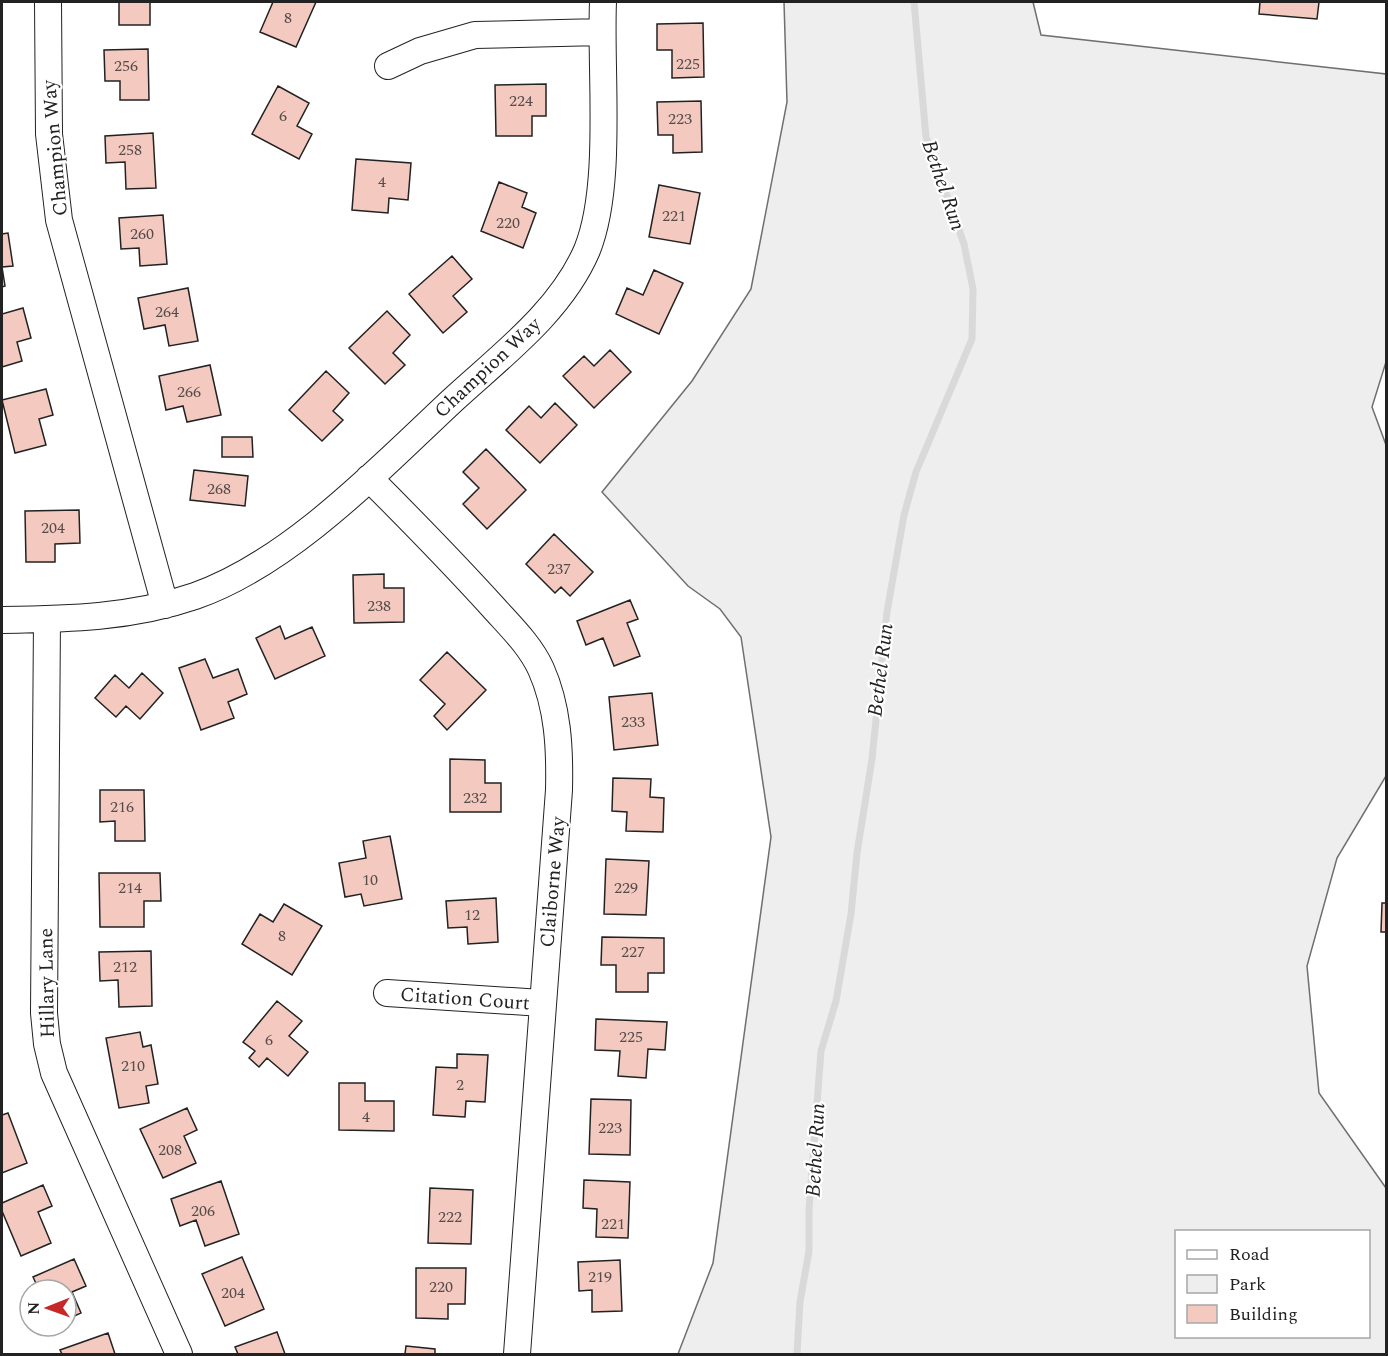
<svg xmlns="http://www.w3.org/2000/svg" width="1388" height="1356" font-family="Spectral,serif">
	<style>
		.green { fill: #eee; stroke: #6f6f6f; stroke-width: 1.5; fill-rule: evenodd }
		.lines { fill: none; stroke-linecap: round; stroke-linejoin: round }
		.stream { stroke: #d9d9d9; stroke-width: 7 }
		.building { fill: #f3c9c0; stroke: #222; stroke-width: 1.5 }
		.minor-casing { stroke: #222; stroke-width: 28 }
		.minor { stroke: #fff; stroke-width: 26 }
		.labels { text-anchor: middle; stroke-width: 4.5; stroke-linejoin: round; paint-order: stroke }
		.number-label { font-size: 16px; fill: #564c4a }
		.street-label { font-size: 20px; fill: #222; stroke: #fff }
		.water-label { font-size: 21px; font-style: italic; fill: #222; stroke: #fff }
	</style>
	<rect width="100%" height="100%" fill="#fff"/>
	<path class="green" d="M784 2H1033L1041 35 1386 74V362L1372 407 1386 445V776L1337 858 1307 966 1319 1093 1386 1188V1354H678L713 1263 771 837 741 637 720 609 688 586 602 492 692 381 751 289 787 102ZM1176 1232H1368V1336H1176Z"/>
	<g class="lines">
		<path class="stream" d="M797 1354 800 1302 809 1251V1210L821 1051 836 1001 851 914 857 853 872 759 887 612 904 515 916 472 972 339 973 289 964 244 926 137 914 2"/>
	</g>
	<path class="building" d="M119 2H150V25H119Z
		M273 2H316L296 47 260 32Z
		M1260 2H1319L1317 19 1259 14Z
		M703 23 704 77 672 78V50H657V24Z
		M148 49 149 100H120V81H105L104 50Z
		M546 84V116H532V136H496L495 85Z
		M278 86 309 103 297 126 312 134 299 159 252 134Z
		M701 101 702 152 673 153V135H658L657 102Z
		M153 133 156 188 126 189 125 162 106 163 105 136Z
		M356 159 411 163 408 200 389 198 388 213 352 210Z
		M499 182 527 193 522 207 536 213 523 248 481 231Z
		M659 185 700 193 690 244 649 237Z
		M163 215 167 264 140 266 139 248 121 249 119 218Z
		M8 233 13 266 2 267 5 286 2 287V234Z
		M452 256 472 279 453 296 467 312 443 333 409 294Z
		M654 270 683 283 659 334 616 314 627 288 643 295Z
		M188 288 198 341 169 346 165 325 144 329 138 298Z
		M23 308 31 338 17 342 22 361 2 367V314Z
		M387 311 410 335 393 353 405 365 385 384 349 348Z
		M610 350 631 372 594 408 563 376 584 356 594 366Z
		M210 365 221 415 187 422 183 406 166 410 159 376Z
		M326 371 349 393 333 411 343 420 322 441 289 410Z
		M46 389 53 415 39 419 46 445 15 453 2 400Z
		M555 403 577 425 540 463 506 430 529 406 541 418Z
		M222 437H252L253 457H222Z
		M486 449 526 490 487 529 463 504 479 488 463 472Z
		M194 470 248 476 245 506 190 500Z
		M79 510 80 543 55 544V562H26L25 511Z
		M554 534 593 572 570 596 561 587 555 593 526 564Z
		M384 574V588H404V622L354 623 353 575Z
		M630 600 638 619 627 623 640 656 614 666 603 638 586 645 577 621Z
		M280 626 285 639 312 627 325 656 275 679 256 638Z
		M447 652 486 690 447 730 434 716 445 704 420 680Z
		M205 659 213 678 238 669 247 694 228 702 234 718 201 730 179 668Z
		M142 673 163 693 140 719 126 706 116 717 95 698 115 675 129 688Z
		M652 693 658 745 614 750 609 697Z
		M450 759 485 760V783H501V812H450Z
		M613 778 651 779 650 797 664 798 663 832 626 831 627 812 612 811Z
		M100 790H144L145 841H115V821L100 822Z
		M390 836 402 899 364 906 361 894 345 897 339 863 366 858 363 841Z
		M606 859 649 861 646 915 604 914Z
		M99 873H160L161 901H144V927H100Z
		M496 898 498 942 468 944 467 927 448 928 446 901Z
		M1382 903H1386V932H1381Z
		M284 904 322 926 292 975 242 944 260 914 273 922Z
		M602 937 664 938V973H648V992H616V965H601Z
		M151 951 152 1006 119 1007 118 980 100 981 99 952Z
		M277 1001 302 1021 289 1036 308 1052 288 1076 267 1058 259 1067 249 1058 255 1051 243 1042Z
		M596 1019 667 1022 665 1050 648 1049 646 1078 618 1076 620 1051 595 1050Z
		M140 1032 143 1047 151 1045 158 1084 146 1086 149 1103 119 1108 106 1038Z
		M457 1054 488 1055 485 1102 466 1101 465 1117 433 1115 436 1067 457 1068Z
		M339 1083H365V1101H394V1131L339 1130Z
		M591 1099 631 1100 630 1155 589 1154Z
		M187 1108 197 1130 184 1136 196 1163 163 1178 140 1129Z
		M8 1113 27 1163 2 1173V1115Z
		M584 1180 630 1182 628 1238 596 1237 597 1209 583 1208Z
		M221 1181 239 1234 205 1246 196 1220 180 1226 171 1199Z
		M43 1185 52 1206 38 1212 51 1243 21 1256 2 1211V1203Z
		M430 1188 473 1190 471 1244 428 1243Z
		M242 1257 264 1309 225 1326 202 1274Z
		M74 1259 86 1286 72 1292 81 1313 66 1320V1290H39L33 1277Z
		M620 1260 622 1311 592 1312V1290L579 1291 578 1262Z
		M416 1268H466L465 1304H448V1319L416 1318Z
		M277 1332 285 1354H238L235 1347Z
		M108 1333 115 1354H62L60 1350Z
		M406 1346 435 1349V1354H405Z"/>
	<g class="lines">
		<g class="minor-casing">
			<path id="minor" d="M48 2 49 134 59 220 165 605
				M388 66 420 51 475 35 602 32
				M369 478C411 520 453 563 493 607 510 626 530 645 541 669 558 707 560 748 559 790L517 1354
				M47 619 44 1013 47 1044 54 1073 179 1354
				M2 620C68 619 131 618 195 596 290 563 381 467 454 399 502 355 561 311 587 250 613 186 600 73 603 2
				M387 993 542 1003"/>
		</g>
		<use href="#minor" class="minor"/>
	</g>
	<g class="labels">
		<g class="number-label">
			<text x="288" y="23">8</text>
			<text x="688" y="69">225</text>
			<text x="126" y="71">256</text>
			<text x="521" y="106">224</text>
			<text x="283" y="121">6</text>
			<text x="680" y="124">223</text>
			<text x="130" y="155">258</text>
			<text x="382" y="187">4</text>
			<text x="674" y="221">221</text>
			<text x="508" y="228">220</text>
			<text x="142" y="239">260</text>
			<text x="167" y="317">264</text>
			<text x="189" y="397">266</text>
			<text x="219" y="494">268</text>
			<text x="53" y="533">204</text>
			<text x="559" y="574">237</text>
			<text x="379" y="611">238</text>
			<text x="633" y="727">233</text>
			<text x="475" y="803">232</text>
			<text x="122" y="812">216</text>
			<text x="370" y="885">10</text>
			<text x="130" y="893">214</text>
			<text x="626" y="893">229</text>
			<text x="472" y="920">12</text>
			<text x="282" y="941">8</text>
			<text x="633" y="957">227</text>
			<text x="125" y="972">212</text>
			<text x="631" y="1042">225</text>
			<text x="269" y="1045">6</text>
			<text x="133" y="1071">210</text>
			<text x="460" y="1090">2</text>
			<text x="366" y="1122">4</text>
			<text x="610" y="1133">223</text>
			<text x="170" y="1155">208</text>
			<text x="203" y="1216">206</text>
			<text x="450" y="1222">222</text>
			<text x="613" y="1229">221</text>
			<text x="600" y="1282">219</text>
			<text x="441" y="1292">220</text>
			<text x="233" y="1298">204</text>
		</g>
		<g class="street-label">
			<text transform="translate(54 148) rotate(-95)" y="7">Champion Way</text>
			<text transform="translate(487 367) rotate(-43)" y="7">Champion Way</text>
			<text transform="translate(552 882) rotate(-85)" y="7">Claiborne Way</text>
			<text transform="translate(46 983) rotate(-91)" y="7">Hillary Lane</text>
			<text transform="translate(465 998) rotate(4)" y="7">Citation Court</text>
		</g>
		<g class="water-label">
			<text transform="translate(944 185) rotate(71)" y="7">Bethel Run</text>
			<text transform="translate(880 670) rotate(-83)" y="7">Bethel Run</text>
			<text transform="translate(815 1150) rotate(-87)" y="7">Bethel Run</text>
		</g>
	</g>
	<rect width="1388" height="1356" fill="none" stroke="#222222" stroke-width="6"/>
	<rect x="1175" y="1230" width="195" height="108" fill="#ffffff" stroke="#a7a7a7" stroke-width="1.5"/>
	<rect x="1187" y="1250" width="30" height="9" fill="#ffffff" stroke="#a7a7a7" stroke-width="1.5"/>
	<text x="1229" y="1260" font-size="18" fill="#222222">Road</text>
	<rect x="1187" y="1275" width="30" height="18" fill="#eeeeee" stroke="#a7a7a7" stroke-width="1.5"/>
	<text x="1229" y="1290" font-size="18" fill="#222222">Park</text>
	<rect x="1187" y="1305" width="30" height="18" fill="#f3c9c0" stroke="#a7a7a7" stroke-width="1.5"/>
	<text x="1229" y="1320" font-size="18" fill="#222222">Building</text>
	<g transform="translate(48 1308) rotate(269)"><circle r="28" fill="#ffffff" stroke="#a7a7a7" stroke-width="1.5"/>
	<path d="M0-4.5L10 22L0 15L-10 22Z" fill="#c62828"/>
	<text y="-9" font-size="16" font-weight="bold" text-anchor="middle" fill="#222222">N</text>
	</g>
</svg>
